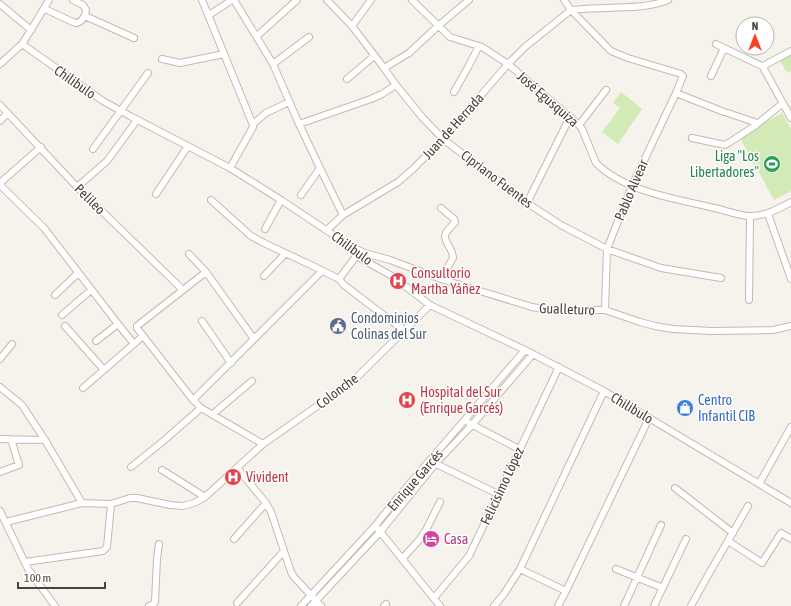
<svg xmlns="http://www.w3.org/2000/svg" width="791" height="606" font-family="'Asap Condensed',sans-serif">
	<style>
		.park { fill: url(#park-tufts) }
		.pitch { fill: #d2eab5 }
		.lines { fill: none; stroke-linecap: round; stroke-linejoin: round }
		.minor-casing { stroke: #c2bbae; stroke-width: 8 }
		.minor { stroke: #fff; stroke-width: 6 }
		.labels { text-anchor: middle; stroke-width: 3; stroke-linejoin: round; paint-order: stroke }
		.street-label { font-size: 14px; fill: #4b4439; stroke: #fff }
		.leisure-label { font-size: 14px; fill: #27864d; stroke: #fff; text-anchor: end }
		.health-label { font-size: 14px; fill: #be3a42; stroke: #fff; text-anchor: start }
		.service-label { font-size: 14px; fill: #4e5e75; stroke: #fff; text-anchor: start }
		.shop-label { font-size: 14px; fill: #366cbe; stroke: #fff; text-anchor: start }
		.hotel-label { font-size: 14px; fill: #b23c85; stroke: #fff; text-anchor: start }
	</style>
	<defs>
		<pattern id="park-tufts" width="24" height="20" patternUnits="userSpaceOnUse"><rect width="24" height="20" fill="#d2eab5"/><path d="M3 7l-1-3M5 7V3M7 7l1-3M15 17l-1-3M17 17v-4M19 17l1-3" fill="none" stroke="#b6ca9c"/></pattern>
	</defs>
	<rect width="100%" height="100%" fill="#f6f3ec"/>
	<path class="park" d="M791 54V71L787 73 780 61Z"/>
	<path class="pitch" d="M621 92 642 109 618 144 602 132 620 108 613 103Z
		M782 113 791 129V191L774 200 739 136Z"/>
	<g class="lines">
		<g class="minor-casing">
			<path id="minor" d="M202 0 253 125V127L230 168
				M234 0 273 64 299 124 320 168 343 215
				M327 0 352 26 384 68 396 85 422 117 443 139 527 203 561 225 607 249 661 268 721 278
				M412 0 450 37 482 47 508 64 579 125 582 129 596 163C625 192 677 199 715 208 724 210 743 217 751 216 766 216 778 209 791 202
				M564 0 571 10 611 51 628 58 681 74 683 76 676 93 632 186 607 249 605 310
				M0 4 31 30
				M45 9 75 23C82 23 86 15 86 10L83 5 73 0
				M571 10C582 9 594 8 606 8 627 7 648 8 668 0
				M209 15 232 0
				M85 16 134 38
				M352 26 371 0
				M257 36 297 0
				M22 44 103 101 130 116 230 168 281 200 350 246 353 252 360 258 392 276 430 305 525 350 604 391 791 503
				M716 44 724 48 764 67
				M791 51 765 65 764 69 791 118
				M162 59 180 63 224 54
				M0 64 22 44 31 30 49 0
				M273 64 309 37
				M384 68 409 53 438 26 469 0
				M711 76 724 48
				M347 79 374 56
				M454 92 467 69 479 46
				M676 93 724 112
				M0 105 77 187 183 290
				M728 113 757 123
				M0 121 8 113
				M253 124 266 113 289 102
				M299 124 371 99 382 94 396 85
				M579 125 606 90
				M692 138 725 145 730 142 756 125 783 103
				M93 149 148 73
				M0 183 41 147
				M0 185 44 228 118 324 134 344
				M77 187 107 161 137 120
				M156 194 188 146
				M301 195 320 168
				M211 200 251 236 266 244 315 267 339 279 344 285 378 311 404 330
				M527 203 570 117
				M441 208 454 219 455 222C445 234 441 234 450 248 452 252 453 254 453 258L441 279
				M768 214 791 279
				M265 229 281 200
				M327 230 343 215 398 182 413 169 443 139 508 64 525 47 571 10
				M350 246 365 253 390 260 441 279 532 307 550 310H605L640 322 655 326 673 329 712 331 773 330 791 326
				M189 254 206 272 254 339
				M206 272 137 326V328L193 400 201 408 263 444
				M264 276 285 254
				M339 279 357 255
				M55 295 78 273
				M749 300 750 217
				M62 315 91 290
				M202 321 231 363
				M65 326 104 370
				M96 341 118 324
				M0 359 12 344
				M0 387 22 405 45 440 82 503 111 504 130 498H137L170 505 183 506 194 503 205 497 263 444 353 381 430 305
				M83 388 143 336
				M193 400 322 271
				M213 414 252 381
				M469 423 519 449
				M0 439 45 440
				M432 462 498 494
				M131 467 161 443 201 408
				M237 468 266 503 271 512 291 572 294 577 321 606
				M162 470 205 497
				M0 472 19 465 11 439
				M759 484 791 427
				M675 488 733 533
				M0 511 28 569 55 606
				M6 522 82 503
				M378 529 440 606
				M234 539 266 503
				M728 541 762 563 781 533 791 539
				M402 559 420 539 426 530 440 502
				M25 562 103 551 107 547 111 504
				M520 569 566 591
				M616 569 663 588
				M434 598 469 556 559 367
				M237 603 284 551
				M149 606 153 605 155 602 157 559 159 544
				M301 606 375 526 399 496 525 350
				M311 606 380 532 435 464 472 425 533 354
				M384 606 386 604
				M494 606 504 594 520 569 604 391
				M558 606 566 591 649 418
				M624 606 661 525
				M654 606 686 539
				M691 606C709 572 729 540 748 506"/>
		</g>
		<use href="#minor" class="minor"/>
	</g>
	<defs>
		<g id="stadium-disc" transform="scale(0.9)"><circle r="9.5" fill="#2e9e5b" stroke="#fff"/><path d="M0-5a6.5 5 0 1 0 0 10a6.5 5 0 1 0 0-10ZM-3.5-1.8h7v3.6h-7Z" fill="#fff"/></g>
		<g id="hospital-disc" transform="scale(0.9)"><circle r="9.5" fill="#e0444e" stroke="#fff"/><path d="M-5-5h3v3.5h4V-5h3V5h-3V1.5h-4V5h-3Z" fill="#fff"/></g>
		<g id="civic-disc" transform="scale(0.9)"><circle r="9.5" fill="#5c6f8a" stroke="#fff"/><path d="M-.6-6.5H3V-4.5H.6V-3L4-1V1h2V6H-6V1h2V-1L-.6-3ZM-1.2 2.5V6h2.4V2.5Z" fill="#fff"/></g>
		<g id="shop-disc" transform="scale(0.9)"><circle r="9.5" fill="#3f7fe0" stroke="#fff"/><path d="M-5-2.5h2.3a2.7 3.5 0 0 1 5.4 0H5L5.5 6h-11ZM-1.5-2.5h3a1.5 2.3 0 0 0-3 0Z" fill="#fff"/></g>
		<g id="hotel-disc" transform="scale(0.9)"><circle r="9.5" fill="#d1479c" stroke="#fff"/><path d="M-6-4.5h1.5V1H6V5H4.5V3h-9V5H-6ZM-4 0a1.8 1.8 0 1 1 3.6 0ZM.5 0V-2.5h3Q6-2.5 6 0Z" fill="#fff"/></g>
	</defs>
	<g fill-rule="evenodd">
		<use href="#stadium-disc" x="772" y="164"/>
		<use href="#hospital-disc" x="398" y="281"/>
		<use href="#civic-disc" x="338" y="326"/>
		<use href="#hospital-disc" x="407" y="400"/>
		<use href="#shop-disc" x="685" y="408"/>
		<use href="#hospital-disc" x="233" y="477"/>
		<use href="#hotel-disc" x="431" y="539"/>
	</g>
	<g class="labels">
		<g class="street-label">
			<text transform="translate(75 82) rotate(35)" y="5">Chilibulo</text>
			<text transform="translate(548 99) rotate(41)" y="5">José Egusquiza</text>
			<text transform="translate(453 126) rotate(-48)" y="5">Juan de Herrada</text>
			<text transform="translate(497 179) rotate(37)" y="5">Cipriano Fuentes</text>
			<text transform="translate(631 190) rotate(-67)" y="5">Pablo Alvear</text>
			<text transform="translate(90 199) rotate(45)" y="5">Pelileo</text>
			<text transform="translate(352 248) rotate(36)" y="5">Chilibulo</text>
			<text transform="translate(567 309) rotate(2)" y="5">Gualleturo</text>
			<text transform="translate(337 391) rotate(-37)" y="5">Colonche</text>
			<text transform="translate(632 408) rotate(31)" y="5">Chilibulo</text>
			<text transform="translate(415 480) rotate(-49)" y="5">Enrique Garcés</text>
			<text transform="translate(502 486) rotate(-65)" y="5">Felicísimo López</text>
		</g>
		<g class="leisure-label">
			<text x="759" y="161">Liga "Los<tspan x="759" dy="16">Libertadores"</tspan></text>
		</g>
		<g class="health-label">
			<text x="411" y="278">Consultorio<tspan x="411" dy="16">Martha Yáñez</tspan></text>
			<text x="420" y="397">Hospital del Sur<tspan x="420" dy="16">(Enrique Garcés)</tspan></text>
			<text x="246" y="482">Vivident</text>
		</g>
		<g class="service-label">
			<text x="351" y="323">Condominios<tspan x="351" dy="16">Colinas del Sur</tspan></text>
		</g>
		<g class="shop-label">
			<text x="698" y="405">Centro<tspan x="698" dy="16">Infantil CIB</tspan></text>
		</g>
		<g class="hotel-label">
			<text x="444" y="544">Casa</text>
		</g>
	</g>
	<g transform="translate(755 36)"><circle r="19" fill="#ffffff" stroke="#b7b4b0"/>
	<path d="M0-3L7 15L0 10L-7 15Z" fill="#fc3f1d"/>
	<text y="-6" font-size="11" font-weight="bold" text-anchor="middle" fill="#4b4439">N</text>
	</g>
	<path d="M18 582v6h87v-6" fill="none" stroke="#4b4439" stroke-width="2"/>
	<text x="24" y="582" font-size="12" fill="#4b4439" stroke="#ffffff" stroke-width="3" paint-order="stroke">100 m</text>
</svg>
